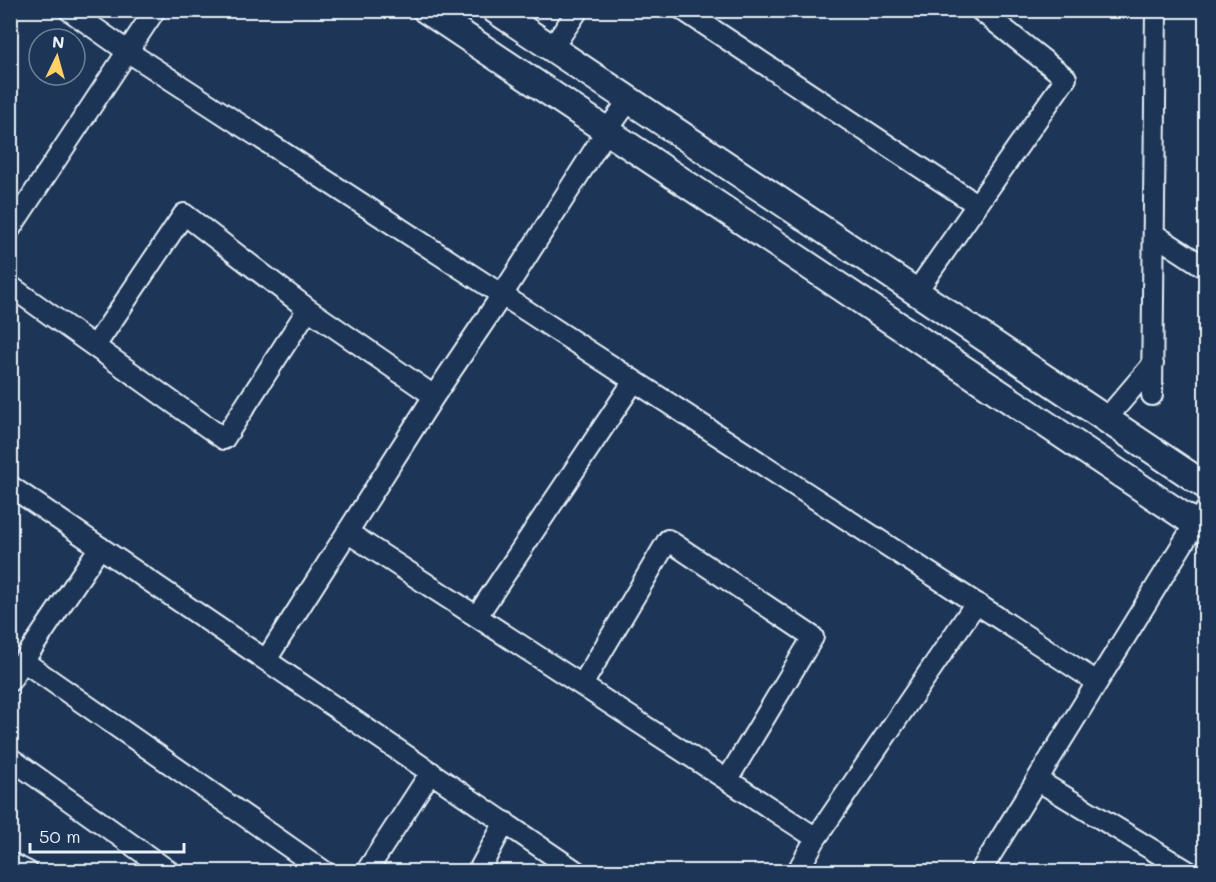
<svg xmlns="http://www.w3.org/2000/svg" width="1216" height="882" font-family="Mali,sans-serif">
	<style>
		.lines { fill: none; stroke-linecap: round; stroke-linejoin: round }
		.minor-casing { stroke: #e8f1f8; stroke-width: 24 }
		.tertiary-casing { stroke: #e8f1f8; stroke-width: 30 }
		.minor { stroke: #1d3557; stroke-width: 20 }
		.tertiary { stroke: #1d3557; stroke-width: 26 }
	</style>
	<rect width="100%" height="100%" fill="#1d3557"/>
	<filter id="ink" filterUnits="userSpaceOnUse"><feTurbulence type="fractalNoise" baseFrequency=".0167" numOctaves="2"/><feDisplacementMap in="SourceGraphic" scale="12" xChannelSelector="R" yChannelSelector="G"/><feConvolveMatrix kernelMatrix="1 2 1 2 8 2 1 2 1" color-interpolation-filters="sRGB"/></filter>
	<g filter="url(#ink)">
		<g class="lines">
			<g class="minor-casing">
				<path id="minor" d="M69 10 127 51 1097 682
					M683 10 976 204
					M552 48 578 10
					M10 229 155 10
					M1154 234 1206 268
					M10 286 224 439 308 309 434 396 502 295 606 132 629 100
					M916 292 1066 78 980 10
					M95 346 184 214 308 309
					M1152 395 1156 10
					M1106 419 1153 364
					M10 486 577 872
					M347 532 816 838 797 872
					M477 616 634 381
					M266 660 434 396
					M23 661 325 872
					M10 681 100 547
					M582 685 668 540 813 637 727 780
					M10 758 170 872
					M1037 780 1189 872
					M816 838 976 603
					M10 863 28 872
					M366 872 431 772
					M478 872 505 822
					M980 872 1195 524 1206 510"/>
			</g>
			<g class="tertiary-casing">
				<path id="tertiary" d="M426 10 1206 531
					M495 10 1206 486"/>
			</g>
			<use href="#minor" class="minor"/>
			<use href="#tertiary" class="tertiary"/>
		</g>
	</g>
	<rect width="1216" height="882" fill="none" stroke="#1d3557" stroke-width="36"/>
	<rect x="18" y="18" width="1180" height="846" fill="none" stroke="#e8f1f8" stroke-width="2" filter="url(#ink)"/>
	<g transform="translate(57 57) rotate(5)"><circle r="28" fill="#1d3557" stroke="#6e8097" stroke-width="1.5"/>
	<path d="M0-4.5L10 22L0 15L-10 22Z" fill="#ffd166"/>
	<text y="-9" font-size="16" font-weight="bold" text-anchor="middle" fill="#e8f1f8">N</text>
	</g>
	<path d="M30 843v9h154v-9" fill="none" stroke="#e8f1f8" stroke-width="3"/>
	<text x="39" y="843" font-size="18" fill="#e8f1f8" stroke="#1d3557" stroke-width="4.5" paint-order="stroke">50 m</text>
</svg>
